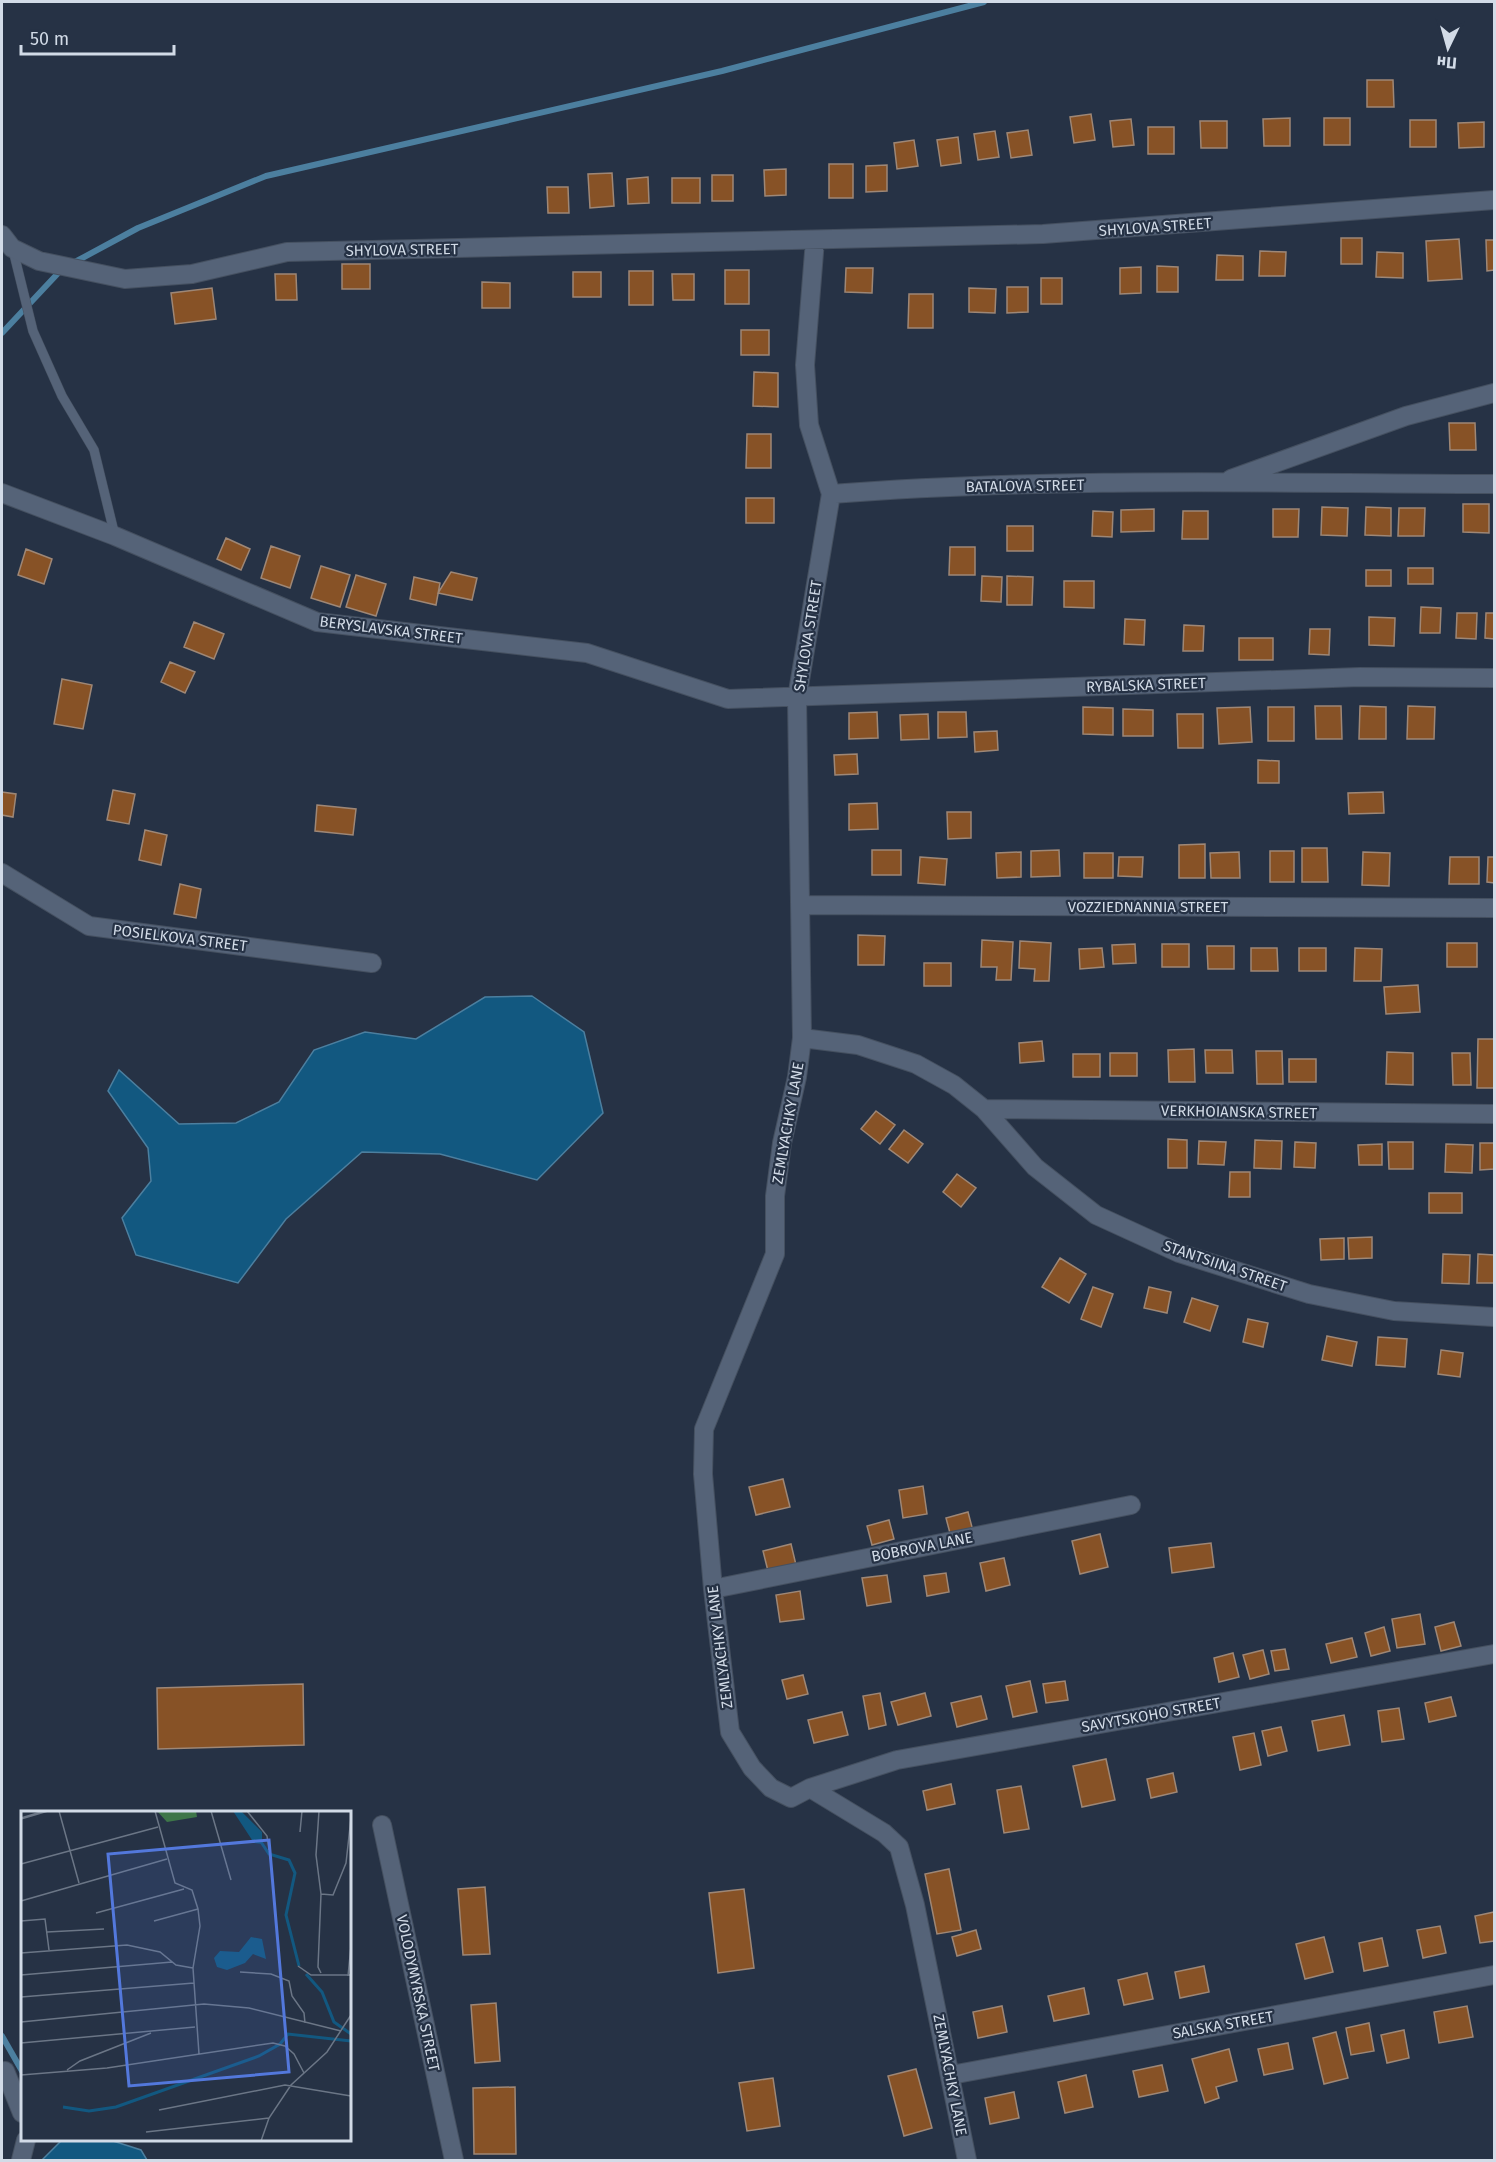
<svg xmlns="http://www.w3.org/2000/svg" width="1496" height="2162" font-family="'Fira Sans',sans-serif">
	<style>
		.water { fill: #125880; stroke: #4c7f9f; stroke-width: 1.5 }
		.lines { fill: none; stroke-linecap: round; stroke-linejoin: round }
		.stream { stroke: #4c7f9f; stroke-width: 6 }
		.building { fill: #875226; stroke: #9e8776; stroke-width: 1.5 }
		.service-casing { stroke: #455060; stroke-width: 10 }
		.minor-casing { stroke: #455060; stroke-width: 20 }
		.service { stroke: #556378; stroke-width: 9 }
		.minor { stroke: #556378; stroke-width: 18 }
		.labels { text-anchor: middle; stroke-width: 4.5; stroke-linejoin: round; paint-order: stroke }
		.street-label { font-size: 15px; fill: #d2dbe7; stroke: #263245 }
		.inset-river { fill: none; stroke: #125880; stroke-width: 3 }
		.inset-road { fill: none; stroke: #6b7686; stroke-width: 1.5 }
		.view { fill: #5378dc; fill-opacity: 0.15; stroke: #5378dc; stroke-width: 3 }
		.inset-edge { fill: none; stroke: #d2dbe7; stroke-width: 3 }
	</style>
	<rect width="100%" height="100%" fill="#263245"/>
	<path class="water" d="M532 996 584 1032 603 1113 537 1180 440 1154 362 1152 286 1219 238 1283 136 1255 122 1218 151 1181 148 1148 108 1091 119 1070 179 1124 236 1123 279 1102 314 1050 365 1032 416 1039 485 997Z
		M62 2140H110L141 2150 147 2160H42Z"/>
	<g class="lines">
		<path class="stream" d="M73 263 138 228 266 176 722 71 984 2
			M2 333 62 269
			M2 2036 22 2071"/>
	</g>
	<path class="building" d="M1367 80H1393L1394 107H1367Z
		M1091 114 1095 140 1074 143 1070 117Z
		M1290 118V146H1264L1263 119Z
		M1324 118H1350V145H1324Z
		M1131 119 1134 145 1113 147 1110 121Z
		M1410 120H1436V147H1410Z
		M1200 121H1227V148H1201Z
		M1484 122V147L1459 148 1458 123Z
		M1148 127H1174V154H1148Z
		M1028 130 1032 155 1011 158 1007 133Z
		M995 131 999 157 978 160 974 134Z
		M958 137 961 163 941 166 937 140Z
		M914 140 918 166 897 169 894 143Z
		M829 164H853V198H829Z
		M887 165V191L866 192V166Z
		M786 169V195L765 196 764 170Z
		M612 173 614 206 590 208 588 174Z
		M712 175H733V201H712Z
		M648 177 649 203 628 204 627 179Z
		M672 178H700V203H672Z
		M547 187H568L569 213H548Z
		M1341 238H1362V264H1341Z
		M1459 239 1462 279 1428 281 1426 241Z
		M1486 240H1494V270L1487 271Z
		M1260 251 1286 252 1285 276H1259Z
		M1377 252 1403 253V278L1376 277Z
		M1217 255 1243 256V280H1216Z
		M342 264H370V289H342Z
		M1157 266 1178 267V292H1157Z
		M1141 267V293L1120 294V268Z
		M846 268H873L872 293 845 292Z
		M725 270H749V304H725Z
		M629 271H653V305H629Z
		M573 272H601V297H573Z
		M275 274H296L297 300H276Z
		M672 274H694V300H673Z
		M1041 278H1062V304H1041Z
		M482 282 510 283V308H482Z
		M1007 287H1028V312L1007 313Z
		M212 288 216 319 175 324 171 293Z
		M969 288 996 289 995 313 969 312Z
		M909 294H933V328H908Z
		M741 330H769V355H741Z
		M754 372 778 373V407L753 406Z
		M1449 423H1475L1476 450H1450Z
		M747 434H771V468H746Z
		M746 498H774V523H746Z
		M1463 504H1489V533L1463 532Z
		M1322 507 1348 508 1347 536 1321 535Z
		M1366 507 1391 508V536L1365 535Z
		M1399 508H1425L1424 536H1398Z
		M1154 509V531L1121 532V510Z
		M1273 509H1299L1298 537H1273Z
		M1093 511 1113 512 1112 537 1092 536Z
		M1183 511H1208V539H1182Z
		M1007 526H1033V551H1007Z
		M226 538 250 549 241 570 217 559Z
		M271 546 300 556 290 588 261 578Z
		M950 547H975V575H949Z
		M26 549 52 559 44 584 18 575Z
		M321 566 350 575 340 607 311 598Z
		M1408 568H1433V584H1408Z
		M1366 570H1391V586H1366Z
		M451 572 477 578 472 600 438 593Z
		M356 575 386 584 376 616 346 607Z
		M982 576 1002 577 1001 602 981 601Z
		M1007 576 1033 577 1032 605H1007Z
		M414 577 440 583 436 605 410 599Z
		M1064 581H1094V608L1064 607Z
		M1421 607 1441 608 1440 633H1420Z
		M1457 613H1477L1476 639 1456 638Z
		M1486 613H1494V639L1485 638Z
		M1369 617 1395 618 1394 646 1369 645Z
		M1125 619 1145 620 1144 645 1124 644Z
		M194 622 224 634 214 659 184 647Z
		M1184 625 1204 626 1203 651H1183Z
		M1310 629H1330L1329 655 1309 654Z
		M1239 638H1273V660H1239Z
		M170 662 195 672 185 693 161 682Z
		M62 679 92 685 83 729 54 724Z
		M1315 706H1341L1342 739H1316Z
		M1360 706 1386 707V739H1359Z
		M1408 706 1435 707 1434 739H1407Z
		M1083 707 1113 708V735L1083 734Z
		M1250 707 1252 742 1219 744 1217 708Z
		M1268 707H1294V741H1268Z
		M1123 709 1153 710V736H1123Z
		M877 712 878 738 849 739V713Z
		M938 712H966L967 737 938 738Z
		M928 714 929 739 901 740 900 715Z
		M1177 714H1203V748H1178Z
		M997 731 998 750 975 752 974 732Z
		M857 754 858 774 835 775 834 755Z
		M1258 760 1279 761V783H1258Z
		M113 790 135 794 129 824 107 820Z
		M2 792 16 794 13 817 2 815Z
		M1383 792 1384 813 1349 814 1348 793Z
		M877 803 878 829 849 830V804Z
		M317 805 356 809 353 835 315 831Z
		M947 812H971V838L948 839Z
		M145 830 167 835 161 865 139 860Z
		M1205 844V878H1179V845Z
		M1302 848H1327L1328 882H1302Z
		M872 850H901V875H872Z
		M1059 850 1060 876 1031 877V851Z
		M1270 851H1294V882H1270Z
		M1021 852V877L997 878 996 853Z
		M1239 852 1240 878H1211L1210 853Z
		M1363 852 1390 853 1389 886 1362 885Z
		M1084 853H1113V878H1084Z
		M920 857 947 859 945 885 918 883Z
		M1119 857H1143L1142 877 1118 876Z
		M1450 857H1479V884H1449Z
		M1488 857H1494V883L1487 882Z
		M180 884 201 889 196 918 174 914Z
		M858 935 885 936 884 965H858Z
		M982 940 1013 942 1011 980H996L997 967H981Z
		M1020 941 1051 943 1049 981H1034L1035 969 1019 968Z
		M1447 943H1477V967H1447Z
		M1135 944 1136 963 1113 964 1112 945Z
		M1162 944H1189V967H1162Z
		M1207 946H1234V969H1208Z
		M1102 948 1104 967 1080 969 1079 949Z
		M1251 948H1277L1278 971H1251Z
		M1299 948H1326V971H1299Z
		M1355 948 1382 949 1381 981H1354Z
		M924 963H951V986H924Z
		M1418 985 1420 1012 1386 1014 1384 987Z
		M1478 1039H1494V1088H1477Z
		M1042 1041 1044 1061 1020 1063 1019 1043Z
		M1194 1049 1195 1082H1169L1168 1050Z
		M1205 1050H1232L1233 1073H1206Z
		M1256 1051H1282L1283 1084H1257Z
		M1387 1052 1413 1053V1085L1386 1084Z
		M1110 1053H1137V1076H1110Z
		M1452 1053H1470L1471 1085H1453Z
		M1073 1054H1100V1077H1073Z
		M1289 1059H1316V1082H1289Z
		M876 1111 895 1125 880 1144 861 1129Z
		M904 1130 923 1144 908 1163 889 1149Z
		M1168 1139 1187 1140V1168H1168Z
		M1255 1140 1282 1141 1281 1169 1254 1168Z
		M1199 1141 1226 1142 1224 1165 1198 1164Z
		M1295 1142 1316 1143 1315 1168 1294 1167Z
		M1388 1142H1413V1169H1389Z
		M1480 1143H1494V1169L1480 1170Z
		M1382 1144V1165H1359L1358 1145Z
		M1446 1144 1473 1145 1472 1173 1445 1172Z
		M1230 1172H1250V1197H1229Z
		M957 1174 976 1188 961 1207 943 1192Z
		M1429 1193H1462V1213H1429Z
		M1372 1237V1258L1349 1259 1348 1238Z
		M1344 1238V1259L1321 1260 1320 1239Z
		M1443 1254 1470 1255 1469 1284 1442 1283Z
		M1478 1254 1494 1255V1283H1477Z
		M1060 1258 1086 1274 1069 1303 1042 1287Z
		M1093 1287 1113 1294 1101 1327 1081 1319Z
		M1149 1287 1171 1292 1167 1313 1144 1308Z
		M1192 1298 1218 1306 1210 1331 1184 1322Z
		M1248 1319 1268 1323 1263 1347 1243 1342Z
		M1327 1336 1357 1342 1352 1366 1322 1360Z
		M1378 1337 1407 1339 1405 1367 1376 1365Z
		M1441 1350 1463 1353 1460 1377 1438 1374Z
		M783 1479 790 1507 756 1515 749 1487Z
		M923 1486 927 1514 903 1518 899 1490Z
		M968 1512 973 1531 951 1537 946 1518Z
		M889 1520 894 1539 872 1545 867 1526Z
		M1100 1534 1108 1567 1080 1574 1072 1541Z
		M1211 1543 1214 1567 1172 1573 1169 1548Z
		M791 1544 796 1565 768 1571 763 1551Z
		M1004 1558 1010 1585 986 1591 980 1563Z
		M946 1573 949 1592 927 1596 924 1576Z
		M887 1575 891 1602 867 1606 862 1578Z
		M800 1591 804 1619 780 1622 776 1595Z
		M1420 1614 1425 1644 1397 1648 1392 1619Z
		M1454 1622 1461 1646 1441 1651 1435 1627Z
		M1384 1627 1390 1651 1371 1656 1365 1633Z
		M1352 1638 1357 1657 1331 1663 1326 1644Z
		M1285 1649 1289 1669 1275 1671 1271 1651Z
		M1263 1650 1269 1674 1250 1679 1243 1655Z
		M1233 1653 1239 1677 1219 1682 1214 1658Z
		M803 1675 808 1694 787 1699 782 1680Z
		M1030 1681 1037 1712 1013 1717 1006 1686Z
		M1065 1681 1068 1700 1046 1703 1043 1684Z
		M303 1684 304 1745 158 1749 157 1688Z
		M880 1693 886 1725 869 1729 863 1696Z
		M925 1693 931 1716 898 1725 891 1702Z
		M981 1696 987 1719 957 1727 951 1703Z
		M1451 1697 1456 1716 1429 1722 1425 1703Z
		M1399 1708 1404 1739 1382 1742 1378 1711Z
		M842 1712 848 1735 814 1743 808 1720Z
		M1344 1715 1350 1745 1318 1751 1312 1721Z
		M1281 1727 1287 1751 1268 1756 1262 1731Z
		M1254 1733 1261 1765 1240 1770 1233 1737Z
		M1106 1759 1115 1800 1082 1807 1073 1766Z
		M1173 1773 1177 1792 1151 1798 1147 1779Z
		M951 1784 955 1804 927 1810 923 1791Z
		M1021 1786 1029 1829 1004 1833 997 1790Z
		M949 1869 961 1930 937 1934 925 1874Z
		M485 1887 490 1954 463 1955 458 1889Z
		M744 1889 754 1968 718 1973 709 1893Z
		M1494 1912V1941L1480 1943 1475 1916Z
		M1440 1926 1446 1953 1423 1958 1417 1930Z
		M976 1930 981 1949 957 1956 952 1937Z
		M1324 1937 1333 1972 1305 1979 1296 1944Z
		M1382 1938 1388 1966 1364 1971 1359 1943Z
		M1204 1966 1209 1992 1180 1998 1175 1972Z
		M1147 1973 1153 1999 1124 2005 1118 1980Z
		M1084 1988 1089 2014 1054 2021 1048 1996Z
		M496 2003 500 2061 475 2063 471 2005Z
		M1002 2006 1007 2032 978 2038 973 2012Z
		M1467 2006 1473 2037 1439 2043 1434 2012Z
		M1369 2023 1374 2051 1351 2055 1346 2028Z
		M1404 2030 1409 2058 1387 2063 1381 2035Z
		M1336 2032 1348 2078 1324 2084 1313 2038Z
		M1288 2043 1293 2069 1264 2075 1258 2049Z
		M1229 2049 1237 2081 1216 2087 1219 2098 1205 2103 1192 2059Z
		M1162 2065 1168 2091 1139 2097 1133 2071Z
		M916 2069 932 2128 904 2136 888 2076Z
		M1086 2075 1093 2107 1065 2113 1058 2082Z
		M773 2078 780 2126 747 2131 739 2083Z
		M515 2087 516 2154H474L473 2088Z
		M1014 2092 1019 2118 990 2124 985 2098Z"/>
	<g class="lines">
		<g class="service-casing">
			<path id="service" d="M13 250 33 331 62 396 94 450 115 536"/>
		</g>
		<g class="minor-casing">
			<path id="minor" d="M2 235 12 248 39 261 125 279 192 274 287 252 1043 234 1494 200
				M815 240 805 365 809 425 831 494 797 698 802 1038 797 1077 782 1143 775 1196V1254L704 1429 703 1474 713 1589 730 1732 752 1768 771 1788 791 1798 810 1788 884 1833 899 1847 915 1905 967 2160
				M1231 479 1406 416 1494 393
				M2 493 115 536 317 622 587 653 728 699 1360 677 1494 678
				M831 494C1051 477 1274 483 1494 484
				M2 873 89 926 372 963
				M802 905 1494 908
				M802 1038 858 1045 916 1064 954 1085 984 1109 1035 1167 1096 1215 1179 1253 1309 1294 1394 1311 1494 1317
				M984 1109 1494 1114
				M713 1589 1131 1505
				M810 1788 897 1760 1494 1654
				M382 1825 454 2160
				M5 2071 22 2113
				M951 2075 1494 1975
				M21 2160 26 2140"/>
		</g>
		<use href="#service" class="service"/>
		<use href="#minor" class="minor"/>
	</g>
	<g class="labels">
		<g class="street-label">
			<text transform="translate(1155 227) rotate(-4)" y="5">SHYLOVA STREET</text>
			<text transform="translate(402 250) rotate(-1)" y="5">SHYLOVA STREET</text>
			<text transform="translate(1025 486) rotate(-1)" y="5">BATALOVA STREET</text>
			<text transform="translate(391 630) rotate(7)" y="5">BERYSLAVSKA STREET</text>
			<text transform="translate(808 636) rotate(-81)" y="5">SHYLOVA STREET</text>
			<text transform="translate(1146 685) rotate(-2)" y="5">RYBALSKA STREET</text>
			<text x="1148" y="912">VOZZIEDNANNIA STREET</text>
			<text transform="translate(180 938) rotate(7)" y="5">POSIELKOVA STREET</text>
			<text transform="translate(1239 1112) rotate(1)" y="5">VERKHOIANSKA STREET</text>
			<text transform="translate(788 1123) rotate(-80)" y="5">ZEMLYACHKY LANE</text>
			<text transform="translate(1225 1266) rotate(19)" y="5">STANTSIINA STREET</text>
			<text transform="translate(922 1547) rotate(-11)" y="5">BOBROVA LANE</text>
			<text transform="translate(720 1647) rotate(-97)" y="5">ZEMLYACHKY LANE</text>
			<text transform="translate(1151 1715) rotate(-10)" y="5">SAVYTSKOHO STREET</text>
			<text transform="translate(418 1993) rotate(78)" y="5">VOLODYMYRSKA STREET</text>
			<text transform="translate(1223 2025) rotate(-10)" y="5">SALSKA STREET</text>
			<text transform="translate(950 2075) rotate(79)" y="5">ZEMLYACHKY LANE</text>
		</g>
	</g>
	<g transform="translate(21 1811)">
		<rect width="330" height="330" fill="#263245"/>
		<path d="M136 0H175L176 6 146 11Z" fill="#3e7649"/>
		<path d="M212 0H220L241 21V33L233 32ZM230 126 241 128 245 148 232 143 224 152 206 159 196 156 193 147 199 140 218 141Z" fill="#125880"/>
		<path class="inset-river" d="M240 31 248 43 268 49 274 62 265 104 278 155M285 163 301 181 313 211 330 223M42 296 68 300 95 296 238 245 259 233 267 223 330 230"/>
		<path class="inset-road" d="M38 0 58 72M134 0 154 72 171 79 177 98 179 115 172 157 178 243M190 0 210 69M226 0 246 25 248 39M298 0 295 44 300 83 297 156 300 162M0 7 23 0M0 8 27 0M279 21 281 0M0 53 137 16M300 83 312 84 325 52 330 7M0 90 146 48M75 102 163 78M0 110 24 108 28 139M133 110 177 98M26 121 83 118M0 142 106 134 139 141 155 154 172 157M277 155 290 164H330M219 161 250 163 268 170 271 185 283 202 284 212M0 164 151 151M327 165 330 135M0 186 173 172M0 211 183 193 228 197 320 220M0 232 174 216M46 259 59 250 130 222M0 264 86 257 252 232 264 235 273 243 283 262M138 299 264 274 330 285M125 321 248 307M240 330 248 307 270 274 306 241 330 204"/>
		<path class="view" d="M248 29 268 261 108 275 87 43Z"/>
		<rect width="330" height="330" class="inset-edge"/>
	</g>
	<rect width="1496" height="2162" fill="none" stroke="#d2dbe7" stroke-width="6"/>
	<g transform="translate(1448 48) rotate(185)" stroke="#263245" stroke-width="4.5" paint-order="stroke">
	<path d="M0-4.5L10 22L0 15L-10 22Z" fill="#d2dbe7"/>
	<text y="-9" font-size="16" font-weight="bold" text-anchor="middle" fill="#d2dbe7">Пн</text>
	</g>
	<path d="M21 45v9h153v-9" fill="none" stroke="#d2dbe7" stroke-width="3"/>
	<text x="30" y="45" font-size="18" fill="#d2dbe7" stroke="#263245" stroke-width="4.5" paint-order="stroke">50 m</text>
</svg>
